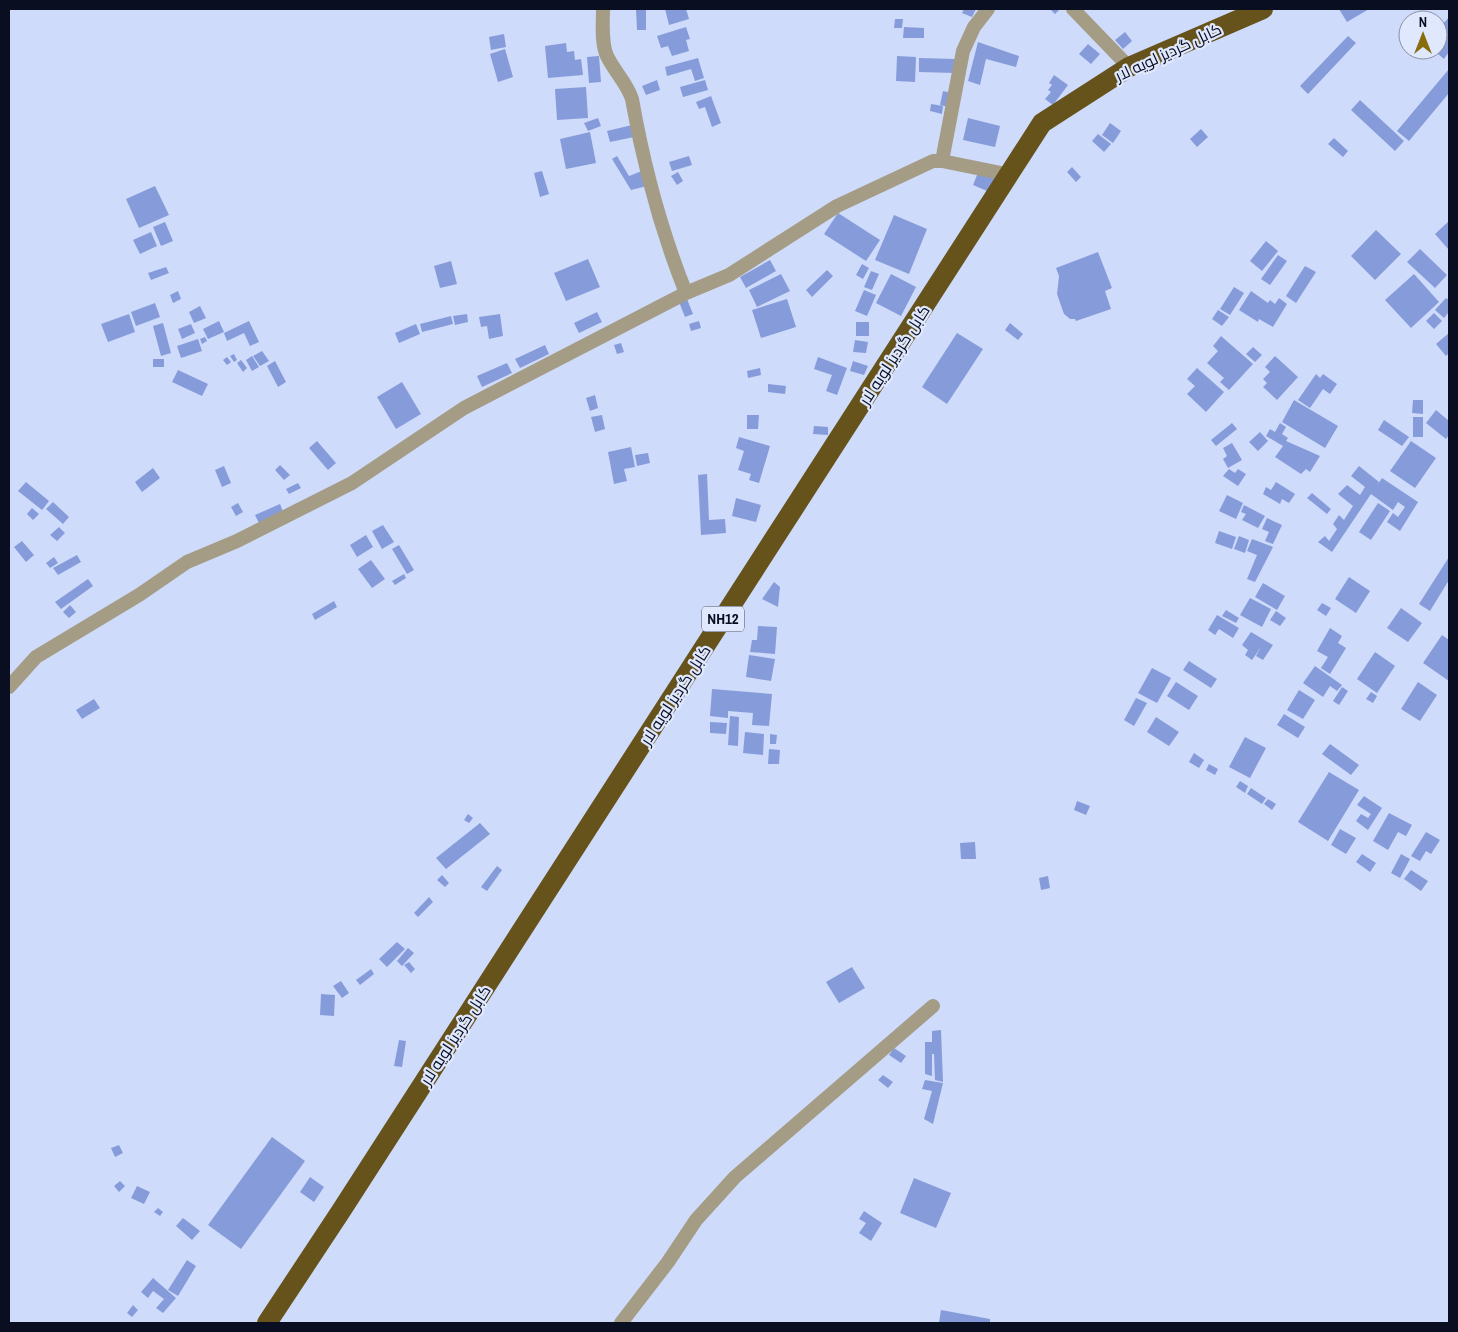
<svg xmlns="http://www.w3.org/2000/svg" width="1458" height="1332" font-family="'Archivo Narrow',Cairo,sans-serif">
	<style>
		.building { fill: #869bda }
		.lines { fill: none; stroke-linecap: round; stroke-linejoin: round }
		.minor { stroke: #a49c84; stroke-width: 14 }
		.highway { stroke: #66531b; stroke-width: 20 }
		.labels { text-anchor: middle; stroke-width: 4.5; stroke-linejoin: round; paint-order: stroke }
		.shield { fill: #e0e8fe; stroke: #4a4f63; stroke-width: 1 }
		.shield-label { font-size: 15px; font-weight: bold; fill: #090e20 }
		.street-label { font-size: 16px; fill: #090e20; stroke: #e0e8fe }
	</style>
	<rect width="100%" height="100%" fill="#cfdbfb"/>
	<path class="building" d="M636 9H646V30H637Z
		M665 9H686L689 19 669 25Z
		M964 9H976L972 17 962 13Z
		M1050 9H1060L1055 14Z
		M1339 9H1369L1347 22Z
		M1449 17V52L1444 59 1433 50H1438V30Z
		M895 19H903L902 28H894Z
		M686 27 690 39 686 40 689 51 672 56 668 46 661 48 657 36Z
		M904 27 924 28V38H903Z
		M1125 32 1132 41 1123 49 1115 40Z
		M504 34 506 47 491 50 489 37Z
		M1348 36 1356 43 1308 94 1300 86Z
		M978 42 1019 56 1016 67 986 59 980 85 968 81Z
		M566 43 567 52 574 51 575 60 581 59 583 75 548 78 545 46Z
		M1088 44 1100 54 1091 64 1079 54Z
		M505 49 513 77 498 82 490 54Z
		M599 56 601 82 589 83 587 57Z
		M897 56 916 57 915 82 896 81Z
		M698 58 704 78 695 81 691 69 667 76 665 67Z
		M919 58 956 59 955 73 919 72Z
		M1449 69V93L1409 141 1397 131Z
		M1054 75 1068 85 1053 105 1045 99 1051 92 1048 90 1052 85 1049 83Z
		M657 80 660 90 646 95 642 86Z
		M705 80 708 90 683 97 680 87Z
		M586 87 588 118 557 120 555 89Z
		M943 91 952 93 949 107 940 105Z
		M711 96 721 123 712 127 705 107 699 109 696 102Z
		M1360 100 1404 141 1395 151 1351 110Z
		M931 104 943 106 942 114 930 111Z
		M598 118 601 126 588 131 584 123Z
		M968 118 1000 126 995 147 963 140Z
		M1110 123 1121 131 1113 143 1102 135Z
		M632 125 634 137 610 142 607 131Z
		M1201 129 1208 137 1197 147 1190 139Z
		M590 132 596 163 566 169 560 139Z
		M1098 134 1111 144 1104 152 1092 141Z
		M1334 138 1348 151 1343 157 1328 144Z
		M617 156 629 176 642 171 647 186 631 190 612 159Z
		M689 156 692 165 672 171 669 162Z
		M1072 167 1081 177 1076 182 1067 172Z
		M979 170 1000 178 994 194 973 185Z
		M542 171 549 194 540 197 534 173Z
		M678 172 683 181 677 185 671 176Z
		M155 186 169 215 139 228 126 199Z
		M838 213 880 240 866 261 824 234Z
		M894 215 927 229 909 274 875 260Z
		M1449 221V250L1435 234Z
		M165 222 173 241 161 246 153 227Z
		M1376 230 1401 254 1375 280 1351 256Z
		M151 232 157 246 140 254 133 240Z
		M1266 241 1278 251 1262 271 1250 261Z
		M1420 249 1447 275 1435 288 1407 262Z
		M1098 252 1112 288 1105 291 1111 309 1076 321 1075 319H1070L1064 314 1057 294 1059 276 1056 268Z
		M1278 255 1287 261 1270 285 1261 279Z
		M588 259 600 287 566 301 554 273Z
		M770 260 776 271 746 288 740 277Z
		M451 261 457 284 440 288 434 266Z
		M862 264 869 268 863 279 856 275Z
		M1305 266 1316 272 1296 303 1286 296Z
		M166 267 169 273 151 280 148 273Z
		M827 270 833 276 812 297 806 290Z
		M871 271 879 274 872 290 864 287Z
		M781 274 790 291 757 307 749 290Z
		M891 274 916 287 901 316 876 303Z
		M1414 274 1439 302 1411 328 1385 300Z
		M1234 287 1244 293 1230 315 1220 309Z
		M864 290 876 295 867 316 855 311Z
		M178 291 181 299 173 303 170 295Z
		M1251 291 1268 303 1270 300 1275 304 1279 298 1287 304 1273 327 1259 319 1258 322 1239 310Z
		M1446 298 1449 300V312L1444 318 1435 310Z
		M687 299 693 314 685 317 679 302Z
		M787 299 796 327 761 338 752 310Z
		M155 303 160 317 136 326 131 312Z
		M200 306 206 318 194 323 189 312Z
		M1218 310 1229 317 1222 326 1212 319Z
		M597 312 602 322 579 333 574 323Z
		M1434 313 1442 321 1434 329 1426 321Z
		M129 314 135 332 108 342 101 324Z
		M467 314 468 322 455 325 453 316Z
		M500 314 503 336 489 339 487 326 481 327 479 317Z
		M451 316 453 324 422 332 420 324Z
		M219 321 224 332 208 339 203 329Z
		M249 321 259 342 250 346 244 333 227 341 224 333Z
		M699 321 701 328 691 331 689 324Z
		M856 322H869V336H856Z
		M163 323 171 353 161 356 153 326Z
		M1010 323 1023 334 1018 340 1005 330Z
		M191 324 195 333 182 339 178 329Z
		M416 324 420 334 399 343 395 333Z
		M957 333 983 349 947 404 922 387Z
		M1449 333V353L1446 356 1436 344Z
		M1221 336 1253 364 1229 390 1220 382 1224 378 1207 363 1218 351 1213 346Z
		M205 337 207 341 202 344 200 339Z
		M198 339 202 351 181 358 177 346Z
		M855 340 868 342 866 353 853 352Z
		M621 343 624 352 617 354 614 345Z
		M545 345 549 354 520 368 515 359Z
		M1253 347 1262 355 1255 362 1246 354Z
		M262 351 269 361 260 366 253 356Z
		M234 354 237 360 234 362 230 356Z
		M252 356 259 367 252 371 246 360Z
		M1275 356 1298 377 1277 400 1263 387 1267 383 1263 379 1270 372 1265 367Z
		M227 357 231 362 227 365 223 360Z
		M818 357 847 368 837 395 826 391 832 375 814 369Z
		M153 359H164V367H153Z
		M241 360 247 368 243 372 237 363Z
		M275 361 286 382 278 387 267 366Z
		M853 361 868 366 864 375 850 371Z
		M507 363 512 373 482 387 477 376Z
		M760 368 761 375 748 378 747 371Z
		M1197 368 1224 392 1206 412 1187 394 1195 386 1187 379Z
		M178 370 208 384 202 396 172 382Z
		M1316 374 1320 378 1323 374 1337 384 1330 394 1323 389 1310 408 1298 400Z
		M402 382 421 414 396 429 377 397Z
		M768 384 786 386 785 394 768 392Z
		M595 395 598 408 590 411 586 398Z
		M1294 400 1338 426 1325 448 1282 422Z
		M1413 400H1423V414L1412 413Z
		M1436 410 1449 421V435L1446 439 1426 423Z
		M602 415 605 429 595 432 591 417Z
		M747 415H759L758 429H747Z
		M1413 417H1423V437H1413Z
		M1384 420 1409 437 1402 446 1378 430Z
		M1232 423 1237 429 1216 446 1211 440Z
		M1280 423 1286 427 1282 434 1288 438 1286 441 1320 456 1310 472 1306 469 1301 474 1275 457 1283 446 1266 436 1270 429 1275 432Z
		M814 426 828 427V435L813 434Z
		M1260 432 1268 441 1258 451 1249 442Z
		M739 437 770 446 759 483 749 480 751 474 738 470 744 451 736 448Z
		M317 441 336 463 328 470 309 448Z
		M1411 441 1436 458 1415 488 1390 471Z
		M1232 443 1242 460 1228 468 1223 459 1227 456 1223 448Z
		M631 447 635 467 624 469 627 481 614 484 608 452Z
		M648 453 650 463 637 466 635 455Z
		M280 465 290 475 284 480 275 470Z
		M224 466 231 483 222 487 215 470Z
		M1359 466 1379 482 1376 487 1382 478 1418 502 1400 531 1387 522 1393 513 1398 517 1405 507 1398 502 1393 510 1371 494 1332 552 1318 542 1325 536 1329 541 1337 529 1333 524 1339 515 1344 520 1353 506 1338 494 1347 485 1360 495 1365 487 1351 476Z
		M153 468 160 478 142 492 135 482Z
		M1229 469 1235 473 1238 469 1246 474 1238 486 1223 476Z
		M707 474 709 520 725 519 726 533 701 535 698 475Z
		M26 482 49 501 42 510 18 491Z
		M1276 482 1295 494 1289 503 1282 499 1280 504 1263 494 1266 487 1271 490Z
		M298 483 301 488 289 494 286 489Z
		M1312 493 1331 509 1327 514 1307 498Z
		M1227 495 1243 503 1236 519 1219 511Z
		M736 498 761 505 756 522 732 516Z
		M53 502 69 517 63 524 46 509Z
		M238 503 243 512 236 516 231 507Z
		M1378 503 1390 511 1371 540 1359 532Z
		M280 504 284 514 260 525 255 515Z
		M1244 505 1265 516 1258 528 1242 520 1246 514 1241 512Z
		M32 508 39 514 33 520 27 514Z
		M1267 518 1282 525 1273 544 1265 541 1269 532 1262 529Z
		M383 525 394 542 382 549 372 531Z
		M59 527 65 533 57 541 50 535Z
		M1219 531 1236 537 1232 549 1215 543Z
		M366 535 373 547 357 557 350 545Z
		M1239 536 1249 540 1245 553 1234 549Z
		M1252 539 1273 547 1255 582 1247 579 1257 555 1247 551Z
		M22 541 34 555 26 562 14 547Z
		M399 545 414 570 407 574 392 549Z
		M77 555 81 562 58 575 53 568Z
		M54 557 58 563 50 568 46 563Z
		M1449 557V580L1430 611 1419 604Z
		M371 560 385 579 372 588 358 569Z
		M404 574 406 578 395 585 392 581Z
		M1349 577 1370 591 1356 613 1335 599Z
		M88 579 93 586 61 609 55 602Z
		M774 582 780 587 778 607 762 599Z
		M1263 583 1285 596 1277 610 1255 597Z
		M1250 598 1271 609 1262 627 1240 615Z
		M334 601 337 607 315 620 312 614Z
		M1322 603 1331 608 1326 616 1317 610Z
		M70 605 76 612 69 618 63 612Z
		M1401 608 1422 623 1408 642 1387 628Z
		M1226 610 1239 618 1236 623 1222 616Z
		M1276 611 1286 618 1280 626 1270 620Z
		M1217 615 1239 628 1233 638 1219 629 1215 635 1208 630Z
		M758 626 777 627 775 654 750 652 752 640H757Z
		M1330 628 1342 636 1338 643 1346 648 1330 674 1321 668 1328 657 1317 651Z
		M1251 632 1273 645 1263 660 1256 656 1261 647 1252 660 1245 655 1248 650 1242 645Z
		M1442 635 1449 640V681L1423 663Z
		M1375 652 1395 666 1377 693 1357 679Z
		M749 655 775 659 771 681 746 677Z
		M1189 661 1217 679 1211 688 1183 670Z
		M1315 666 1342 685 1337 691 1330 686 1323 697 1303 683Z
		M1152 668 1171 678 1157 703 1138 693Z
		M1176 682 1198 696 1189 710 1167 696Z
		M1418 682 1437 695 1420 721 1401 709Z
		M1342 687 1348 691 1339 705 1333 701Z
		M712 689 772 694 769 726 752 725 753 713 728 711V718L710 716Z
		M1299 690 1315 700 1303 719 1287 710Z
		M1371 692 1377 696 1373 703 1366 699Z
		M1136 698 1147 703 1134 726 1124 720Z
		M94 699 100 708 82 719 76 710Z
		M1284 714 1305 727 1298 738 1277 725Z
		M730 716 739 717 738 746 728 745Z
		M1156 717 1179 732 1169 746 1147 732Z
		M710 722 727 723 726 734 710 733Z
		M745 732 764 734 763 755 743 753Z
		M770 734 777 735 776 744H770Z
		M1245 737 1266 748 1250 778 1229 767Z
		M1330 744 1359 765 1351 775 1322 754Z
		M769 749 780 750 779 764H768Z
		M1194 753 1204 760 1199 768 1189 762Z
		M1209 764 1218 769 1215 775 1206 770Z
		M1329 772 1359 790 1328 841 1298 822Z
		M1240 781 1248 786 1245 793 1236 787Z
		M1251 788 1266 798 1262 804 1247 794Z
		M1364 796 1382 808 1368 830 1356 821 1361 814 1368 818 1371 814 1357 805Z
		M1268 799 1276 804 1272 810 1264 804Z
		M1077 801 1090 806 1086 815 1074 810Z
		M1389 813 1412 825 1406 836 1398 832 1388 850 1373 841Z
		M468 814 473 818 469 823 464 820Z
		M480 823 490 834 446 869 436 858Z
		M1340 829 1356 838 1346 854 1331 845Z
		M1426 832 1440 840 1431 854 1426 851 1420 861 1411 856Z
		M975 842 976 859H961L960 843Z
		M1362 854 1376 863 1370 872 1356 862Z
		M1401 854 1410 859 1400 878 1391 873Z
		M497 866 502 870 487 891 481 887Z
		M1411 870 1428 881 1421 891 1404 879Z
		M442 875 449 883 445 887 437 880Z
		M1048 876 1050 888 1041 890 1039 878Z
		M429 897 433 902 418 917 414 913Z
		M397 942 405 949 387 967 379 959Z
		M408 948 414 953 402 966 397 961Z
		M409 962 415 969 411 973 404 965Z
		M852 967 865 988 839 1003 826 982Z
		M371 969 374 974 360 985 356 980Z
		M341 981 349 993 342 998 333 986Z
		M321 994 335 995 334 1016 320 1015Z
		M941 1030 943 1082 935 1080 934 1054H932V1076L925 1074V1042H932V1031Z
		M399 1040 406 1041 402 1067 394 1066Z
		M894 1048 906 1056 901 1063 889 1055Z
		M883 1075 893 1082 888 1088 878 1080Z
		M925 1080 943 1083 933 1124 924 1119 932 1091 922 1089Z
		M272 1137 305 1161 241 1249 208 1225Z
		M119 1145 123 1153 115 1157 111 1148Z
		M310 1177 324 1187 314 1202 300 1192Z
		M914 1178 951 1193 936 1228 900 1213Z
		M120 1181 125 1186 119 1192 114 1186Z
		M137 1186 150 1192 144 1204 131 1198Z
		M158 1208 163 1212 160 1216 154 1212Z
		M864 1211 882 1223 871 1241 859 1233 866 1223 859 1219Z
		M183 1218 200 1231 192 1240 176 1226Z
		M187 1260 196 1266 178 1296 168 1290Z
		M153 1278 176 1298 163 1313 156 1308 164 1299 153 1291 148 1298 141 1292Z
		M133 1305 138 1310 132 1317 127 1313Z
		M941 1310 990 1319V1323H939Z"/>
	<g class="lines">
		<path class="minor" d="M603 9C603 23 601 43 607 56 614 71 627 83 632 99 644 168 660 228 686 293
			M1073 9 1129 67
			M942 161 963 51 974 27 988 9
			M9 687 36 657 139 595 187 562 237 541 352 483 464 408 686 293 729 275 837 206 933 161H942L1011 175
			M621 1323 668 1262 696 1220 735 1177 933 1006"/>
		<path class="highway" d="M267 1323 341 1211 1042 123 1129 67 1263 9"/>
	</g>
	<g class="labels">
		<rect class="shield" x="702" y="606.5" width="42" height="25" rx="4"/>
		<g class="shield-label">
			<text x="723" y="624">NH12</text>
		</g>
		<g class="street-label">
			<text transform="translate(1168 52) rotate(-25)" y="6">کابل گردیز لویه لار</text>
			<text transform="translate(894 355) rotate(-57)" y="6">کابل گردیز لویه لار</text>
			<text transform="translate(675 695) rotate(-57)" y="6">کابل گردیز لویه لار</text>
			<text transform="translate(455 1035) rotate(-57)" y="6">کابل گردیز لویه لار</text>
		</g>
	</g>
	<rect width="1458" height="1332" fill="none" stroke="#090e20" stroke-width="20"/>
	<g transform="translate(1423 35)"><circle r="24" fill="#e0e8fe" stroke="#8a91a5"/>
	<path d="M0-4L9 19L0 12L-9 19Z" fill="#896d0d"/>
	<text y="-8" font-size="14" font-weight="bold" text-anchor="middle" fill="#090e20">N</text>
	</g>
</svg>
